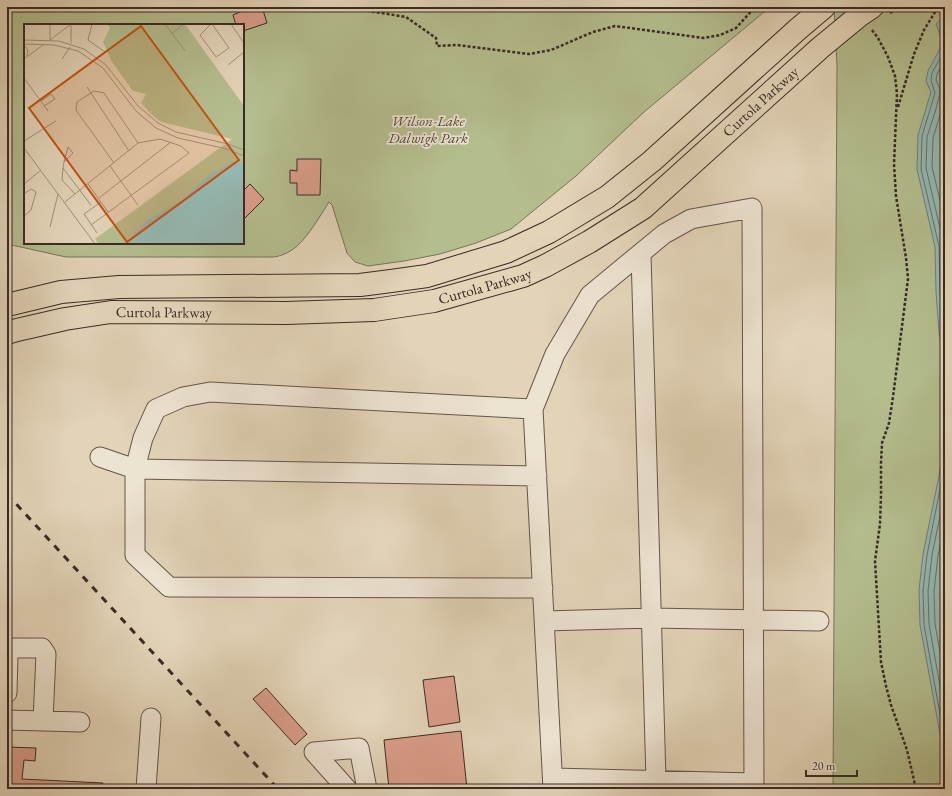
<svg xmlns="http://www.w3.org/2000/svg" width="952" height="796" font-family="'EB Garamond',serif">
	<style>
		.green { fill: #b4bd8e; stroke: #76745a; fill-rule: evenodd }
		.water { fill: #95b8b1; stroke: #708079 }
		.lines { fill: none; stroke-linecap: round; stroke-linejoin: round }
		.shore { stroke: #67726c; stroke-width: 1 }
		.building { fill: #db9d8a; stroke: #392b26 }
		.minor-casing { stroke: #64554a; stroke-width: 21 }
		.major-casing { stroke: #392b26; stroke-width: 24 }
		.path { stroke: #392b26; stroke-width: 2.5; stroke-dasharray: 3 2; stroke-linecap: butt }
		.minor { stroke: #ede3d1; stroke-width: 19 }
		.major { stroke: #e3d4b8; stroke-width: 22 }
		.rail { stroke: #392b26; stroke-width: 3; stroke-dasharray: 7 7; stroke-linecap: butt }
		.labels { text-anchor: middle; stroke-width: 3.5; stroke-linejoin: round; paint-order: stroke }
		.street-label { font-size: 15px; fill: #392b26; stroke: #ede3d1 }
		.park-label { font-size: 15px; font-style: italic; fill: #52483b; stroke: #ede3d1 }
		.inset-road { fill: none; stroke: #9f907e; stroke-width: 1 }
		.view { fill: #c55011; fill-opacity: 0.15; stroke: #c55011; stroke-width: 2 }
		.inset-edge { fill: none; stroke: #392b26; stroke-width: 2 }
	</style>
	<rect width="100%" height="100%" fill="#e3d4b8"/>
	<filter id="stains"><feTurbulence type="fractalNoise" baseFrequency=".005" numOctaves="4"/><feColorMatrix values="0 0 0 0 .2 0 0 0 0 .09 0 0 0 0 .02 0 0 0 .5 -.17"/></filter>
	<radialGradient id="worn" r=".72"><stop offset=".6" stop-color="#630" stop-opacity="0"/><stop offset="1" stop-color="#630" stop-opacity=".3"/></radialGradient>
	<path class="green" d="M7 7H770L644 112 576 176 511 229 476 243 440 254 404 261 368 266 355 262 347 253 332 205 329 202C320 216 306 241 292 250 286 254 280 256 274 257H66L7 244ZM25 25H243V243H25Z
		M834 7H945V789H833L837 65Z"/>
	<path class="water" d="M945 16V382V368L939 332 936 292 935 247 917 169 918 135 931 92 926 81 928 71 943 43 936 24Z
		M945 423V761L920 625 919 590 923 554 938 481 944 445Z"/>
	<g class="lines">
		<path class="shore" d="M945 49 932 73 931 80 935 93 922 136 921 169 939 246 940 292 943 332 945 345
			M945 59 937 74 936 80 940 89V93L936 109 927 137 926 168 944 245 945 293
			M945 99 933 138 932 167 945 221
			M945 464 927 555 923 591 924 625 945 742
			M945 492 932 555 928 591 929 624 945 714
			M945 521 938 556 934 591 935 624 945 680"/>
	</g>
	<path class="building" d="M241 7H262L267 23 243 31V25H236L233 15 242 11Z
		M297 159H321L320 195H297V183H290V170L297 171Z
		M250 184 264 199 243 220V191Z
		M454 676 460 722 429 727 423 680Z
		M266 688 307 734 295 745 253 699Z
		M461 731 467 789H389L384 740Z
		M7 747 36 748 35 761 24 760 22 779 103 783 102 789H7Z"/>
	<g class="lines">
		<g class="minor-casing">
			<path id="minor" d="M641 254 656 780
				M533 409 210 392 183 397 156 409 143 438 135 469V555L169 587 543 588
				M100 457 135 469 537 476
				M545 621 651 618 819 621
				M7 693 8 655 12 648H42L46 654 43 721
				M7 720 80 722
				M553 778 754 783
				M146 789 151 718
				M347 789 314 752 359 748 367 789
				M553 789 533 409 555 354 590 295 664 234 691 219 752 208 754 789"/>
		</g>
		<g class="major-casing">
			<g id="major">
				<path d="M7 305 61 292 119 287 360 285 391 281 427 276 506 252 549 232 607 197 652 161 798 29 824 7"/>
				<path id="s1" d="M7 333 17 330 65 319 111 312 286 313 374 310 434 301 523 276 545 266 589 242 643 208 820 48 860 15 872 7"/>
			</g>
		</g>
		<path class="path" d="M357 9 406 17 436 38 437 46 457 45 529 54 551 50 593 32 615 26 704 38 720 35 736 28 755 7
			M890 13 899 7
			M872 30 878 38 888 57 895 76 897 94 894 164 896 196 906 258 908 279 893 397 889 423 882 443 881 463V496L880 524 875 561 881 662 886 686 891 705 907 750 916 789
			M898 107 914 54 924 30 938 7"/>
		<use href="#minor" class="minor"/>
		<use href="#major" class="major"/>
		<path class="rail" d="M7 494 278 789"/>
	</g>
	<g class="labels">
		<g class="street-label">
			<text dy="5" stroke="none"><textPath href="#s1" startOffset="819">Curtola Parkway</textPath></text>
			<text dy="5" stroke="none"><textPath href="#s1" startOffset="483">Curtola Parkway</textPath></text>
			<text dy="5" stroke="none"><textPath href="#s1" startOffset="159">Curtola Parkway</textPath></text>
		</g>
		<g class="park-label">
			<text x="428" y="126">Wilson-Lake<tspan x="428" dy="17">Dalwigk Park</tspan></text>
		</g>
	</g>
	<g transform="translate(24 24)">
		<rect width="220" height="220" fill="#e3d4b8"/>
		<path d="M83 0H161L220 82V220H75L71 215 208 115 137 98 127 90 117 79 122 70 109 67 88 38 79 18 86 4Z" fill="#b4bd8e"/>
		<path d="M210 137 217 138 220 143V220H101L123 196 157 177 187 149Z" fill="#95b8b1"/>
		<path class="inset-road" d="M68 0 64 16 81 28M141 0 161 27M187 0 176 11 192 33 205 24 188 0M207 0 220 19M148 9 160 0M0 16 35 17 60 25 82 41 114 82 134 99 152 108 204 120 220 126M26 16V0M26 16 47 0M47 19V1M0 20 30 21 54 27 79 44 112 87 132 104 154 114 203 125 220 132M0 21 4 26 3 32M0 35 19 21M38 35 46 23M204 41 220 28M0 54 24 87M63 63 105 127M17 77 27 70 31 75 20 82M0 117 32 97M0 124 71 220M40 138 49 129 44 123 40 138 39 144 38 156 51 170M90 139 52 86 53 78 70 67 80 69 114 119M86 142 114 181M39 144 67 181M0 160 17 146M64 160 84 188M0 170 7 165 12 168 7 186 0 192M75 174 147 118M41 178 114 119 136 115 157 122 165 129 67 201M26 203 34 170M73 209 60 190 77 178"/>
		<path class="view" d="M117 2 215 136 103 218 5 84Z"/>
		<rect width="220" height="220" class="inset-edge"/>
	</g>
	<rect width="952" height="796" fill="none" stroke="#e3d4b8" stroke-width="24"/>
	<rect x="8" y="8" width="936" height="780" fill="none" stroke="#392b26" stroke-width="2"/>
	<rect x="12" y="12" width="928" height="772" fill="none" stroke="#392b26"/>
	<path d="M806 770v6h51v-6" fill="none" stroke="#392b26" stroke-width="2"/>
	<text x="812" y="770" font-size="12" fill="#392b26" stroke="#ede3d1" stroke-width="3" paint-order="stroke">20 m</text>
	<rect width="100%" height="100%" filter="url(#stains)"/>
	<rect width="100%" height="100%" fill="url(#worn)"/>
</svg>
